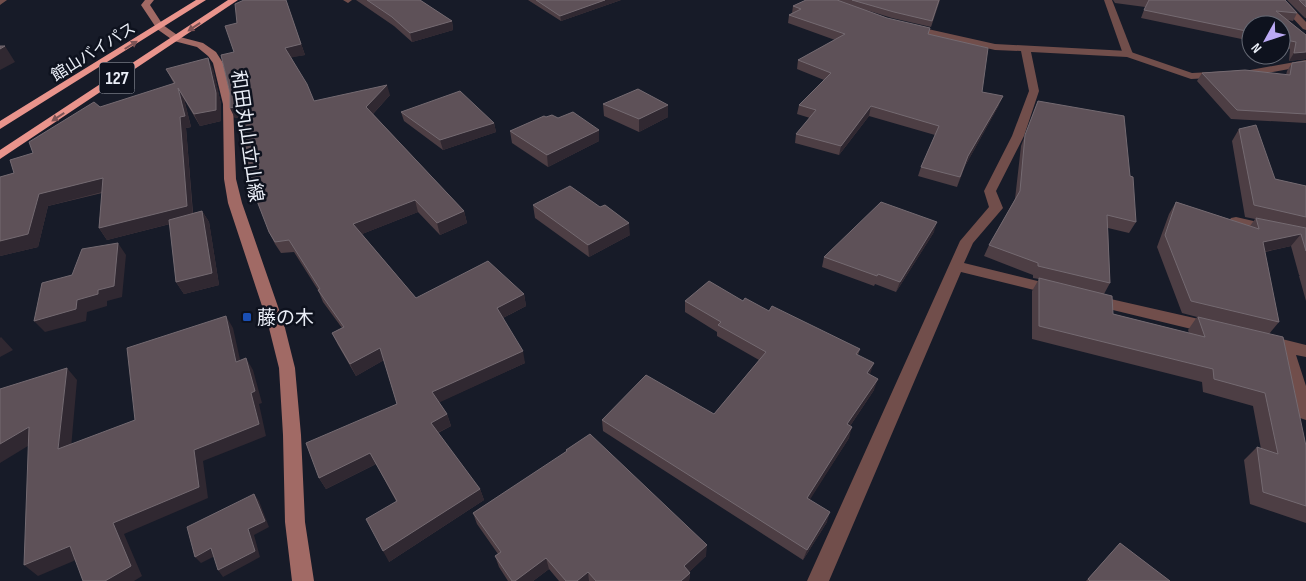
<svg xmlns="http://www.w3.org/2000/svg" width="1306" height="581" font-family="'Sofia Sans Condensed','Noto Sans JP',sans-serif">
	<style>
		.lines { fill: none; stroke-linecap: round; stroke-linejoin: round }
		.lane { fill: #714e4b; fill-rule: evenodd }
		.street { fill: #714e4b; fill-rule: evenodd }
		.secondary { fill: #a16a65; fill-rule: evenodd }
		.highway { fill: #e9948c; fill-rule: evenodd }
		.wall { fill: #4d3e44 }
		.shaded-wall { fill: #302831 }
		.building { fill: #5e5158; stroke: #746a71 }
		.oneway { fill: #7c5355 }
		.transit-dot { fill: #1a4fb4; stroke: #0e121e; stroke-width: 2 }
		.labels { text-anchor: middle; stroke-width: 5; stroke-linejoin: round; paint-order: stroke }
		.far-street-label { font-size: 16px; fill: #eaeef7; stroke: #0e121e }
		.shield { fill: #0e121e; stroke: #a8acb6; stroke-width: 1 }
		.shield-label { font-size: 18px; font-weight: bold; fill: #eaeef7 }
		.street-label { font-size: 19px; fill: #eaeef7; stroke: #0e121e }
		.poi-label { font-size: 19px; fill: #eaeef7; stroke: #0e121e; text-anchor: start }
	</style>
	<rect width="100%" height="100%" fill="#171b28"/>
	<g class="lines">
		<path class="lane" d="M1104 0H1112L1133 54 1132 56 1128 57 1123 54Z"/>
		<path class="street" d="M0 0H7L0 5Z
			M343 0H352L348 3Z
			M1276 0H1285L1306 22V30L1303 29Z
			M910 25 995 44 1128 51 1192 73 1250 70 1306 60V66L1250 76 1191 79 1127 57 1031 52 1039 91 1024 136 996 191 1003 208 973 243 964 263 1054 285 1059 286 1061 290 1059 294 1054 295 961 272 829 581H807L960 241 989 207 984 191 1012 136 1029 91 1021 51 995 50 907 30V26Z
			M1236 217 1306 233V241L1231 224 1229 221 1231 218Z
			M1093 295 1212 322 1218 324 1220 328 1218 332 1212 334 1088 304 1085 300 1088 296Z
			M1266 335 1306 345V357L1296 355 1306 386V420L1300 418 1297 413 1278 350 1260 345 1258 341 1260 337Z"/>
		<path class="secondary" d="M145 0H154L150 5 163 25 180 37 203 43 216 52 223 63 233 104 236 179 242 203 284 324 295 368 301 435 305 522 314 581H292L285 522 283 435 279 368 268 324 228 203 224 179 223 104 213 63 208 56 197 47 174 41 157 29 141 5Z"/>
		<path class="highway" d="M196 0H206L0 129V121Z
			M228 0H238L0 159V150Z"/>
	</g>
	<path class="wall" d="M286 0 305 55 291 57 314 101 390 95 373 114 464 211 467 223 440 235 418 212 362 234 416 298 524 294 526 306 503 318 525 363 439 402 447 414 451 426 438 433 480 489 484 500 389 562 396 501 376 464 326 489 319 478 397 404 384 360 356 376 338 345 332 333 342 328 323 302 318 290 294 252 281 253 275 244 269 232 243 117 235 118 230 108 234 52 237 23Z
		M356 0H420L452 21 453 30 412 42 394 26Z
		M528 0H621L561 21Z
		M806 0H940L931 27 892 18 866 10 928 34 982 92 999 105 965 166 957 187 918 176 921 167 935 135 869 116 839 155 795 143 796 134 810 118 797 114 799 105 824 80 797 69 798 60 835 40 788 23 789 15 792 13 793 6Z
		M1113 0H1285L1297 13 1293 21 1288 20 1306 35V59L1289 61 1290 49 1281 47V25H1251V41L1141 18 1145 7 1115 3Z
		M1287 0H1306V18H1305Z
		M1306 61V123L1231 119 1197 81 1202 73 1286 75 1287 71 1292 63Z
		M166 69H213L221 104V121L200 126 184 99 191 127 186 128 193 213 202 211 209 222 219 285 184 294 176 282 170 224 107 240 99 228 102 193 48 206 38 247 0 256V177L14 173 100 107 174 84Z
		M1038 101 1136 222 1129 233 1108 228 1110 283 1104 294 1113 314 1189 333 1188 330 1197 317 1182 313 1157 247 1169 214 1176 202 1250 226 1255 219 1245 217 1232 141 1239 129 1275 179 1306 186V301L1299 276 1300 275H1299L1291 246 1265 252 1279 322 1269 334 1306 446V523L1250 504 1244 460 1257 447 1261 449 1253 406 1203 392 1202 382 1032 339V291L1039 279 1033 278V275L984 256 989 245 1015 199 1021 146Z
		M603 104 668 117 639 132 604 116Z
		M401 112 494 123 496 132 443 150 404 121Z
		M546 117 558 118 599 130V141L548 167 512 143 510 131Z
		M533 205 630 235 589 257 535 218Z
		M934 232 896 292 875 284 874 286 822 267 824 257Z
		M685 301H743L860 349 858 355 870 375 874 390 850 426 849 438 809 500 827 522 803 560 603 431 602 420 714 414 759 360 717 336V332L685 312Z
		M566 450 706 556 689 572 690 573 689 581H559L549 569 533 581H508L499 567 495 556 498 554 477 524 473 513 567 452Z
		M1120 543 1170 581H1086Z"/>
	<path class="shaded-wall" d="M605 0H621L561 21 560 16Z
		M452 21 453 30 412 42 410 33Z
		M301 44 305 55 289 58 285 48Z
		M5 46 15 62 0 70V48Z
		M1306 52V59L1289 61 1294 53Z
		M208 58 213 69 221 104V121L200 126 194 114Z
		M387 85 390 95 369 118 366 107Z
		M178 88 184 99 191 127 186 128 193 218 107 240 99 228 180 117Z
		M1003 96 999 105 965 166 957 187 968 156Z
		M242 105 247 116 235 118 230 108Z
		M668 105V117L639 132V119Z
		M871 106 869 116 839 155 841 146Z
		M494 123 496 132 443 150 440 140Z
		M599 130V141L548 167 547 155Z
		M103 178 110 190 48 206 38 247 0 256V241L39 194Z
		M415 200 418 212 357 236 353 224Z
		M202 211 209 222 219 285 184 294 176 282Z
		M464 211 467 223 440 235 437 223Z
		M937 222 934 232 896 292 900 282Z
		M629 223 630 235 589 257 588 245Z
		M1301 234 1291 246 1253 254 1263 242Z
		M118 243 126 255 122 297 107 301V306L87 312 86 321 45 332 34 321 98 290Z
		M524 294 526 306 499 320 497 308Z
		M226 316 233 328 243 373 236 362Z
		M1 337 13 350 0 357V338Z
		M380 348 384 360 356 376 350 364Z
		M523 351 525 363 436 404 432 392Z
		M246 358 253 370 262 403 259 404 266 436 203 461 208 498 124 534 142 576 134 581H105L113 523 194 450 251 393Z
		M874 363 870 374 863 384 867 373Z
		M67 368 77 380 70 460 58 449Z
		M878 379 874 390 844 435 847 424Z
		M447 414 451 426 435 434 431 423Z
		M29 427 41 438 0 463V444Z
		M852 427 849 438 804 509 807 498Z
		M370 453 376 464 326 489 319 478Z
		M480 489 484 500 389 562 383 551Z
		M254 494 259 501 269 527 254 535 260 557 223 577 218 570 248 529Z
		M830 512 827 522 803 560 807 550Z
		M707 545 706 556 684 577V566Z
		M70 546 83 557 38 576 24 565Z
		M211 548 217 555 201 563 195 557Z
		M546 558 549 569 533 581H515Z
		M588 572 589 581H577Z
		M690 573 689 581H681Z"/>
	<path class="building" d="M244 0H286L301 44 285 48 307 84 314 101 387 85 366 107 464 211 437 223 415 200 353 224 416 298 488 261 524 294 497 308 523 351 432 392 447 414 431 423 480 489 383 551 366 519 397 501 370 453 319 478 306 443 397 404 380 348 350 364 332 333 344 327 318 290 320 289 289 240 275 242 269 232 247 175 242 105 230 108V93L221 55 234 52 225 26 237 23 235 4Z
		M367 0H420L452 21 410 33 392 17Z
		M536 0H605L560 16Z
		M806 0H837L887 18 930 28 928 34 988 48 982 92 1003 96 968 156 960 177 921 167 939 126 871 106 841 146 796 134 816 110 799 105 831 73 798 60 845 34 789 15 801 9 793 6Z
		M852 0H939L932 21 894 12Z
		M1149 0H1285L1297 13 1276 11 1306 35V52L1294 53 1296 42 1281 39V25H1251V32L1144 10Z
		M1299 0H1306V7Z
		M0 46H5L0 49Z
		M208 58 216 93V110L194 114 178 88 185 116 180 117 187 206 99 228 103 178 39 194 28 234 0 241V177L14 173 10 160 33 153 29 142 94 102 100 107 175 83 166 69Z
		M1306 61V114L1237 110 1202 73 1245 70 1290 75 1292 63Z
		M638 89 668 105 639 119 603 104Z
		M460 91 494 123 440 140 401 112Z
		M1038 101 1124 116 1130 176 1133 177 1136 222 1107 215 1110 283 1038 266V263L989 245 1020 191 1025 135Z
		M573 112 599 130 547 155 510 131 544 116 546 117 552 115 558 118Z
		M1256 125 1275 179 1306 186V217L1254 205 1239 129Z
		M570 186 600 207 605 205 629 223 588 245 533 205Z
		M881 202 937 222 900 282 878 274 877 276 824 257Z
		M1176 202 1259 229 1256 218 1306 228V251L1301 234 1263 242 1279 322 1191 301 1165 235Z
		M202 211 212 273 176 282 169 220Z
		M118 243 114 286 98 290V294L77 300 76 309 34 321 42 283 72 275 82 249Z
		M1039 278 1112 296 1113 314 1205 337 1198 317 1283 337 1306 446V506L1263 492 1257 447 1278 454 1265 393 1214 379 1213 369 1039 326Z
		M709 281 743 301 745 298 769 311 772 306 860 349 856 354 874 363 867 373 878 379 847 424 852 427 807 498 830 512 807 550 602 420 646 375 714 414 766 352 718 325 721 322 685 301Z
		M226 316 236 362 246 358 255 391 251 393 259 424 194 450 199 487 113 523 131 566 105 581H83L70 546 24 565 29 427 0 444V389L67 368 58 449 135 420 127 348Z
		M590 434 707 545 684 566 690 573 681 581H596L588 572 577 581H566L546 558 515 581H512L495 556 501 552 473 513 567 451 566 450Z
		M254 494 265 521 248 529 255 551 218 570 211 548 195 557 187 527Z
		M1120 543 1170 581H1090L1088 579Z"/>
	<defs><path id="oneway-solid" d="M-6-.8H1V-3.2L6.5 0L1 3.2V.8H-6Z" transform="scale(1.25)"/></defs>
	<g class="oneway">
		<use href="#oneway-solid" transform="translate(194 27) rotate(146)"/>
		<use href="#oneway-solid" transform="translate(131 45) rotate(-32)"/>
		<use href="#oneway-solid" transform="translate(58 117) rotate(147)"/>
	</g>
	<rect class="transit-dot" x="242" y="312" width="10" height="10" rx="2.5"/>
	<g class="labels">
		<g class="far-street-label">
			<text transform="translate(93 51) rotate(-32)" y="6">館山バイパス</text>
		</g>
		<rect class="shield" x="99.5" y="62.5" width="35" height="31" rx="4"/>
		<g class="shield-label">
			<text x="117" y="84">127</text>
		</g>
		<g class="street-label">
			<text transform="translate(248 136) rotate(82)" y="7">和田丸山立山線</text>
		</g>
		<g class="poi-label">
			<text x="257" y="324">藤の木</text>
		</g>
	</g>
	<g transform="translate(1266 40) rotate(230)"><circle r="24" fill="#0e121e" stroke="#666a75"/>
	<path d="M0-4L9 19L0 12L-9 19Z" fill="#bcaaf5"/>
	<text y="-8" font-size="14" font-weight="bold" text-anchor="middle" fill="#eaeef7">N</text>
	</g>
</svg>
